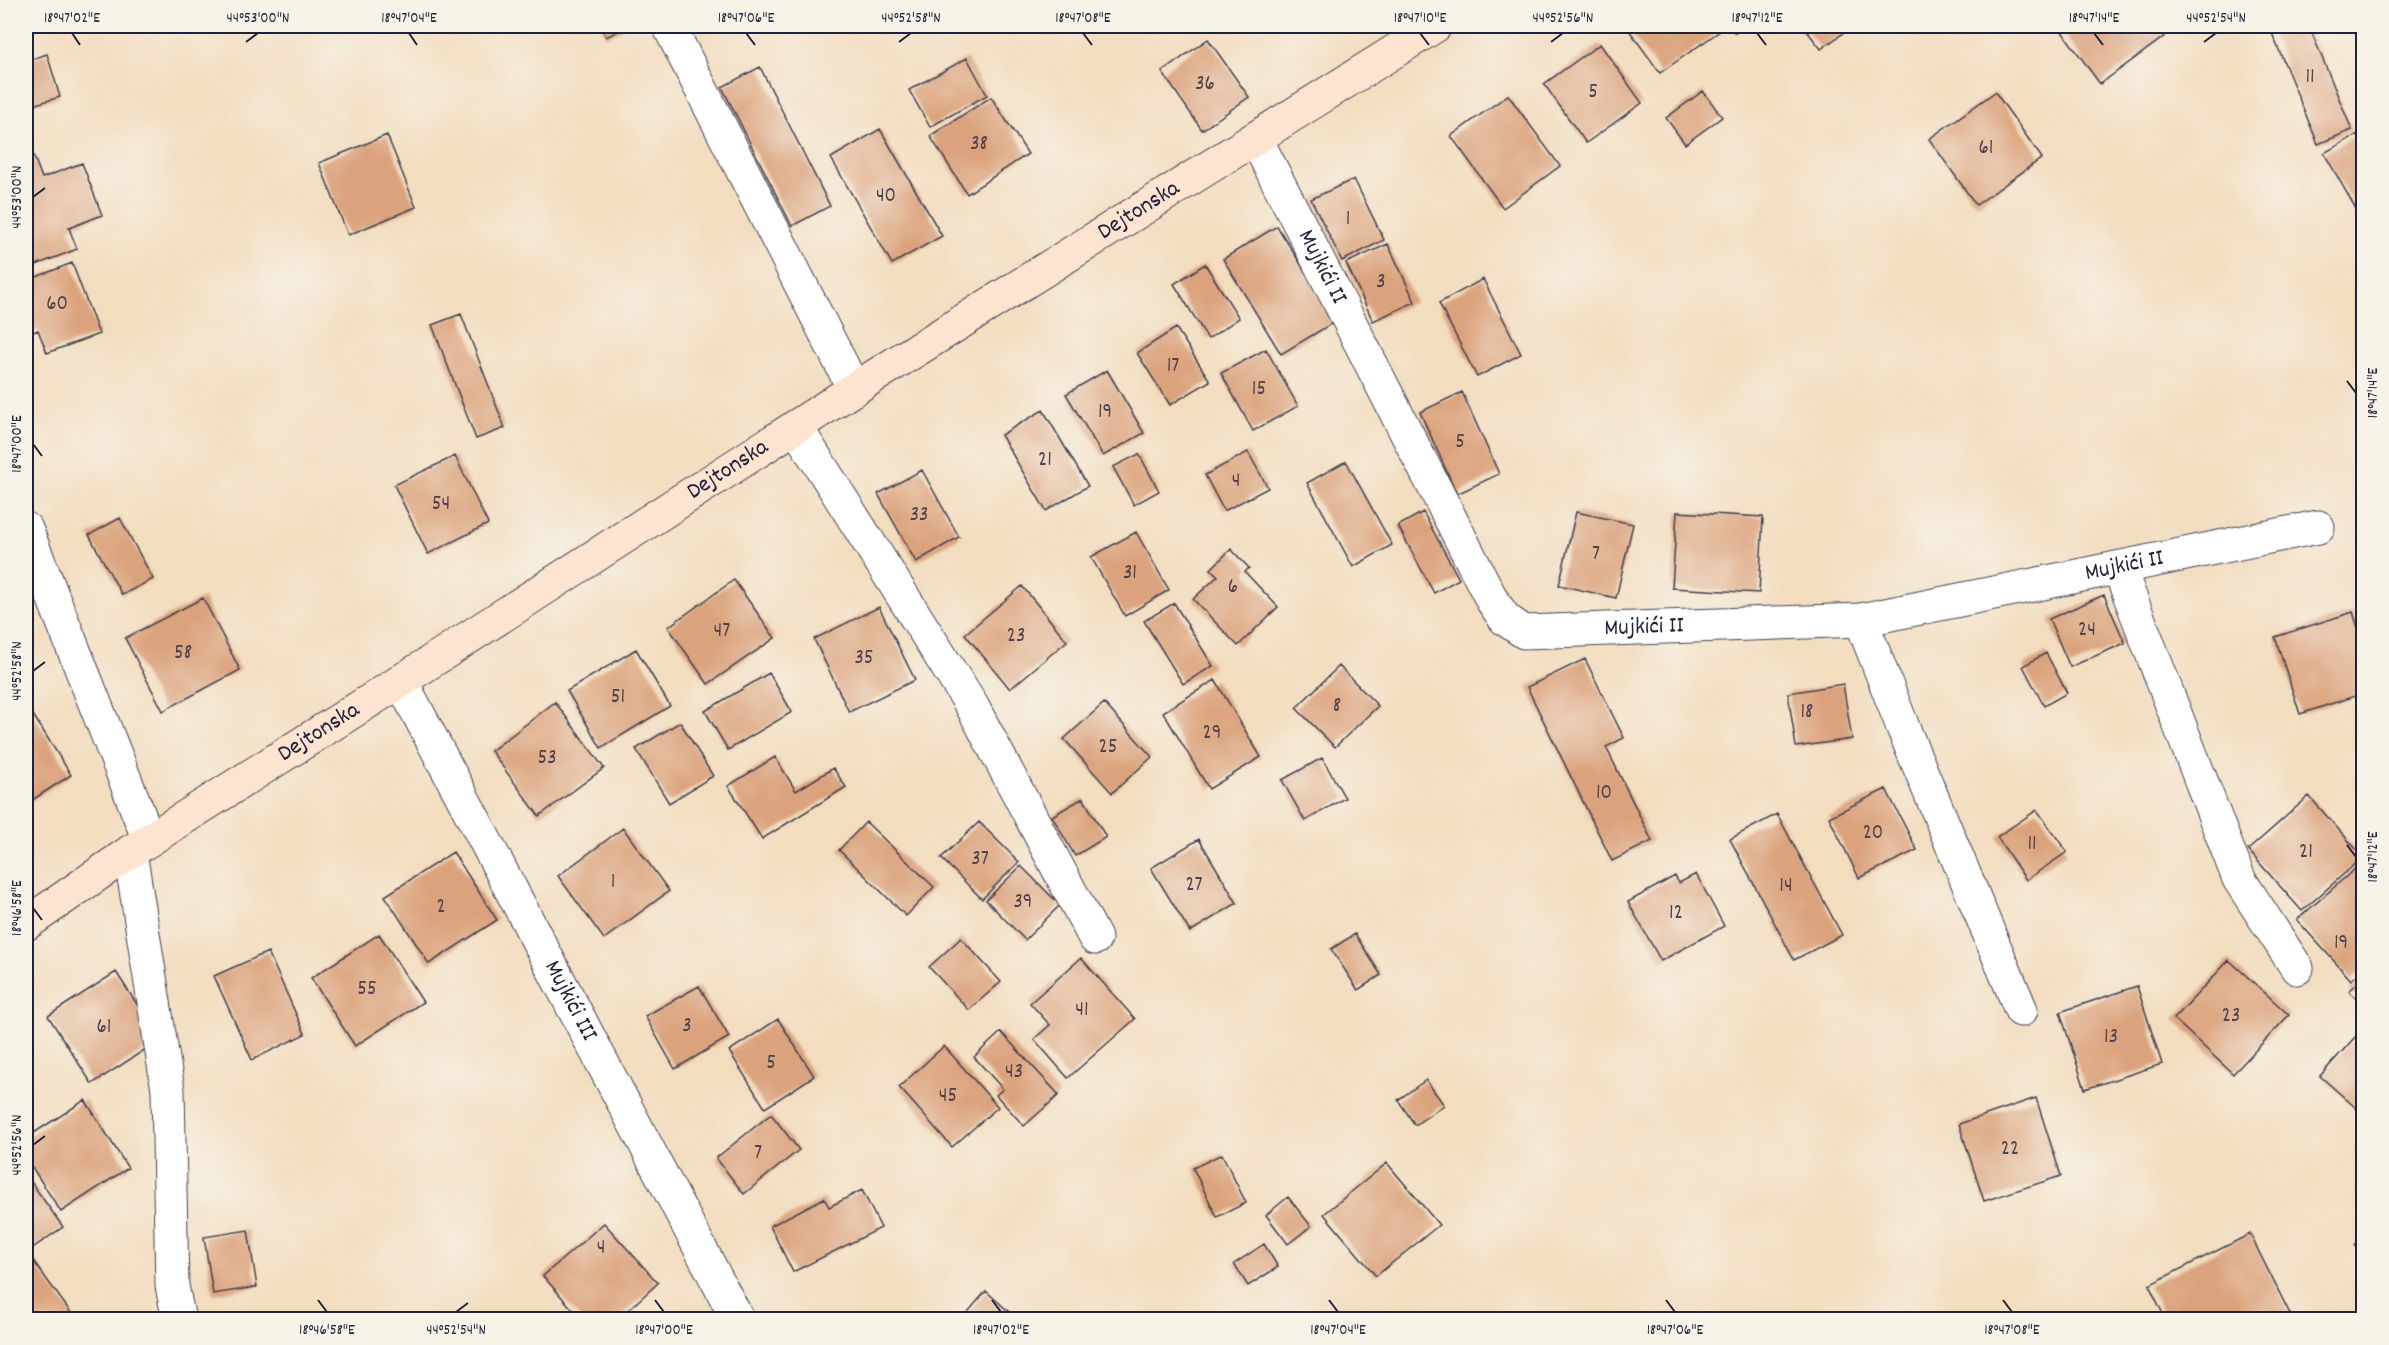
<svg xmlns="http://www.w3.org/2000/svg" width="2389" height="1345" viewBox="0 0 2389 1345" font-family="Dekko,sans-serif">
<rect width="100%" height="100%" fill="#f7f3e8"/>
<filter id="ink" filterUnits="userSpaceOnUse"><feTurbulence type="fractalNoise" baseFrequency=".0167" numOctaves="2"/><feDisplacementMap in="SourceGraphic" scale="12" xChannelSelector="R" yChannelSelector="G"/><feConvolveMatrix kernelMatrix="1 2 1 2 8 2 1 2 1" color-interpolation-filters="sRGB"/></filter>
<filter id="wash" filterUnits="userSpaceOnUse"><feTurbulence type="fractalNoise" baseFrequency=".008" numOctaves="4" result="noise"/><feDisplacementMap in="SourceGraphic" scale="24" xChannelSelector="R" yChannelSelector="G"/><feGaussianBlur stdDeviation="1.35" result="paint"/><feColorMatrix in="noise" values="0 0 0 0 0 0 0 0 0 0 0 0 0 0 0 0 0 1.4 0 .05"/><feComposite in="paint" operator="in"/></filter>
<g filter="url(#wash)">
<rect width="100%" height="100%" fill="#f2ddbf"/>
<g id="blocks">
<!-- building -->
<path fill="#dba37d" d="M601,26H629L606,37Z
M1626,26H1727L1660,73Z
M1729,26H1746L1735,33Z
M1803,26H1842L1846,31L1821,49Z
M2058,26H2157L2165,36L2100,84Z
M2269,26H2309L2352,130L2318,144Z
M1208,39L1249,97L1202,130L1162,72Z
M1600,44L1642,103L1586,143L1544,84Z
M47,54L60,97L26,107V61Z
M967,58L987,95L930,127L909,90Z
M760,67L830,206L792,226L722,87Z
M1703,91L1722,117L1685,144L1666,118Z
M1995,92L2042,158L1976,205L1929,139Z
M1508,95L1560,166L1503,208L1451,136Z
M991,97L1028,154L967,194L930,136Z
M880,129L942,236L892,264L831,158Z
M2358,134L2364,143V223L2324,153Z
M387,135L416,207L348,235L319,163Z
M30,146L42,178L82,163L102,215L69,228L77,249L26,269V148Z
M1354,179L1384,240L1342,261L1311,199Z
M1277,226L1336,321L1281,354L1223,259Z
M1388,244L1415,302L1373,321L1346,263Z
M72,263L99,334L47,353L38,330L26,335V281Z
M1205,264L1239,318L1208,339L1174,284Z
M1483,279L1521,354L1477,377L1439,303Z
M461,314L505,428L476,439L432,325Z
M1176,328L1210,381L1170,405L1137,353Z
M1266,349L1298,406L1253,431L1221,373Z
M1107,370L1144,433L1103,456L1066,394Z
M1462,392L1499,474L1457,494L1420,412Z
M1043,410L1088,486L1046,511L1001,435Z
M1248,452L1268,488L1224,511L1205,475Z
M1139,454L1159,491L1134,505L1113,467Z
M455,456L488,524L428,554L394,485Z
M1346,461L1392,545L1353,567L1307,483Z
M922,470L959,537L916,562L878,494Z
M1423,512L1459,579L1434,593L1398,526Z
M1576,512L1633,524L1616,598L1559,585Z
M1677,512L1763,517L1759,593L1672,588Z
M120,518L153,579L122,595L89,535Z
M1136,532L1169,590L1125,616L1091,557Z
M1231,549L1249,568L1245,572L1278,607L1238,646L1193,599L1218,576L1211,569Z
M734,580L775,638L708,684L668,627Z
M1022,586L1067,641L1010,689L965,634Z
M2104,595L2125,643L2070,667L2049,619Z
M203,598L240,670L163,711L125,638Z
M1174,603L1213,666L1183,684L1144,621Z
M879,607L915,680L849,712L814,639Z
M2353,612L2364,646V693L2300,714L2275,637Z
M636,649L670,706L601,748L567,691Z
M2046,653L2067,693L2044,706L2023,666Z
M1585,659L1624,738L1606,747L1652,841L1612,861L1527,687Z
M1339,666L1378,706L1335,747L1296,708Z
M769,673L792,712L728,750L705,711Z
M1215,680L1261,757L1209,789L1163,712Z
M1843,684L1852,739L1796,747L1788,693Z
M555,702L604,768L539,816L491,751Z
M1104,703L1152,757L1112,793L1064,739Z
M30,710L71,775L26,804V712Z
M680,722L713,776L669,803L636,749Z
M775,757L796,791L833,768L846,787L762,839L728,786Z
M1322,758L1345,798L1305,821L1282,780Z
M1886,789L1917,850L1859,878L1829,817Z
M2309,796L2363,857L2302,911L2248,850Z
M1083,798L1106,837L1075,856L1052,816Z
M2037,810L2067,852L2026,880L1997,837Z
M1777,814L1842,935L1794,960L1730,839Z
M866,822L934,887L906,916L839,850Z
M979,822L1019,862L982,899L941,858Z
M623,828L669,891L604,939L558,876Z
M1199,839L1237,903L1190,932L1151,868Z
M453,852L497,920L429,964L385,896Z
M1021,866L1060,905L1025,940L986,900Z
M2358,866L2364,873V969L2351,980L2297,920Z
M1696,874L1724,926L1661,961L1628,902L1675,876L1679,883Z
M379,934L423,1002L355,1046L311,978Z
M1355,934L1381,975L1358,990L1331,949Z
M961,938L1001,982L969,1010L929,967Z
M268,952L305,1034L252,1060L214,976Z
M1081,958L1135,1019L1068,1078L1034,1039L1050,1025L1030,1003Z
M2229,960L2289,1015L2233,1074L2174,1019Z
M116,972L160,1040L92,1084L48,1016Z
M2364,978V1005L2349,991Z
M699,986L729,1037L675,1069L645,1016Z
M2137,986L2162,1064L2085,1089L2060,1012Z
M778,1019L814,1076L765,1108L729,1051Z
M2364,1027V1115L2320,1076Z
M1001,1032L1059,1095L1024,1126L996,1095L1003,1089L974,1057Z
M944,1046L998,1107L952,1147L899,1087Z
M1426,1080L1444,1105L1415,1125L1398,1100Z
M2036,1098L2061,1176L1984,1201L1959,1124Z
M85,1100L128,1168L61,1212L26,1158V1138Z
M771,1114L799,1150L744,1194L716,1158Z
M1222,1154L1246,1203L1217,1217L1193,1168Z
M1387,1163L1439,1225L1376,1276L1324,1214Z
M26,1175L63,1227L27,1252L74,1317L70,1320H26Z
M862,1190L881,1228L793,1272L770,1226L824,1198L829,1207Z
M1288,1197L1311,1226L1288,1244L1266,1215Z
M604,1223L658,1283L617,1320H582L543,1276Z
M248,1230L257,1287L213,1294L204,1237Z
M2250,1234L2290,1314L2279,1320H2166L2149,1285Z
M2364,1236V1253L2355,1245Z
M1264,1244L1278,1267L1248,1286L1234,1264Z
M986,1291L1018,1320H961Z"/>
</g>
</g>
<g filter="url(#ink)">
<use href="#blocks" fill-opacity="0" stroke="#413e4f" stroke-width="1.5"/>
<g fill="none" stroke-linecap="round" stroke-linejoin="round">
<!-- minor casing -->
<g stroke="#413e4f" stroke-width="35">
<g id="minor">
<path d="M669,26L854,389"/>
<path id="s1" d="M1256,139L1492,600L1505,619L1524,632L1861,620L2318,527"/>
<path d="M796,427L972,706L1095,938"/>
<path d="M26,529L149,840"/>
<path d="M2119,568L2239,879L2297,968"/>
<path d="M1861,620L1904,730L2021,1010"/>
<path id="s2" d="M401,681L738,1320"/>
<path d="M130,852L168,1090L172,1286L179,1320"/>
</g>
</g>
<!-- secondary casing -->
<g stroke="#413e4f" stroke-width="35">
<g id="secondary">
<path id="s3" d="M26,924L130,852L401,681L854,389L1435,26"/>
</g>
</g>
<!-- minor -->
<use href="#minor" stroke="#fff" stroke-width="33"/>
<!-- secondary -->
<use href="#secondary" stroke="#fde4d1" stroke-width="33"/>
</g>
</g>
<!-- ticks -->
<path fill="none" stroke="#22223b" stroke-width="2" d="M72,33L80,45M409,33L417,45M746,33L755,45M1083,33L1092,45M1420,33L1429,45M1757,33L1766,45M2094,33L2103,45M246,42L258,33M899,42L911,33M1551,42L1563,33M2204,42L2216,33M33,197L45,188M2347,381L2356,393M33,444L42,456M33,671L45,662M2347,845L2356,857M33,908L42,920M33,1145L45,1136M318,1300L327,1312M655,1300L664,1312M992,1300L1001,1312M1329,1300L1338,1312M1666,1300L1675,1312M2003,1300L2012,1312M456,1312L468,1303"/>
<g text-anchor="middle" dominant-baseline="central" stroke-width="4.5" stroke-linejoin="round" paint-order="stroke">
<!-- number labels -->
<g font-size="21" fill="#50424c">
<text x="2310" y="78">11</text>
<text x="1205" y="85">36</text>
<text x="1593" y="93">5</text>
<text x="979" y="145">38</text>
<text x="1986" y="149">61</text>
<text x="886" y="197">40</text>
<text x="1348" y="220">1</text>
<text x="1381" y="283">3</text>
<text x="57" y="305">60</text>
<text x="1173" y="367">17</text>
<text x="1259" y="390">15</text>
<text x="1105" y="413">19</text>
<text x="1460" y="443">5</text>
<text x="1045" y="461">21</text>
<text x="1236" y="482">4</text>
<text x="441" y="505">54</text>
<text x="919" y="516">33</text>
<text x="1596" y="555">7</text>
<text x="1130" y="574">31</text>
<text x="1233" y="588">6</text>
<text x="2087" y="631">24</text>
<text x="722" y="632">47</text>
<text x="1016" y="637">23</text>
<text x="183" y="654">58</text>
<text x="864" y="659">35</text>
<text x="618" y="698">51</text>
<text x="1337" y="707">8</text>
<text x="1807" y="713">18</text>
<text x="1212" y="734">29</text>
<text x="1108" y="748">25</text>
<text x="547" y="759">53</text>
<text x="1604" y="794">10</text>
<text x="1873" y="834">20</text>
<text x="2032" y="845">11</text>
<text x="2306" y="853">21</text>
<text x="980" y="860">37</text>
<text x="613" y="883">1</text>
<text x="1194" y="886">27</text>
<text x="1786" y="887">14</text>
<text x="1023" y="903">39</text>
<text x="441" y="908">2</text>
<text x="1676" y="914">12</text>
<text x="2341" y="944">19</text>
<text x="367" y="990">55</text>
<text x="1082" y="1011">41</text>
<text x="2231" y="1017">23</text>
<text x="687" y="1027">3</text>
<text x="104" y="1028">61</text>
<text x="2111" y="1038">13</text>
<text x="771" y="1064">5</text>
<text x="1014" y="1073">43</text>
<text x="948" y="1097">45</text>
<text x="2010" y="1150">22</text>
<text x="758" y="1154">7</text>
<text x="601" y="1249">4</text>
</g>
<!-- street labels -->
<g font-size="24" fill="#22223b" stroke="#f7f3e8">
<text stroke="none"><textPath href="#s3" startOffset="1322">Dejtonska</textPath></text>
<text stroke="none"><textPath href="#s1" startOffset="144">Mujkići II</textPath></text>
<text stroke="none"><textPath href="#s3" startOffset="836">Dejtonska</textPath></text>
<text stroke="none"><textPath href="#s1" startOffset="1170">Mujkići II</textPath></text>
<text stroke="none"><textPath href="#s1" startOffset="684">Mujkići II</textPath></text>
<text stroke="none"><textPath href="#s3" startOffset="350">Dejtonska</textPath></text>
<text stroke="none"><textPath href="#s2" startOffset="362">Mujkići III</textPath></text>
</g>
</g>
<!-- margin -->
<rect width="2389" height="1345" fill="none" stroke="#f7f3e8" stroke-width="66"/>
<rect x="33" y="33" width="2323" height="1279" fill="none" stroke="#22223b" stroke-width="2"/>
<g font-size="15" text-anchor="middle" fill="#22223b">
<text x="72" y="22">18°47'02"E</text>
<text x="258" y="22">44°53'00"N</text>
<text x="409" y="22">18°47'04"E</text>
<text x="746" y="22">18°47'06"E</text>
<text x="911" y="22">44°52'58"N</text>
<text x="1083" y="22">18°47'08"E</text>
<text x="1420" y="22">18°47'10"E</text>
<text x="1563" y="22">44°52'56"N</text>
<text x="1757" y="22">18°47'12"E</text>
<text x="2094" y="22">18°47'14"E</text>
<text x="2216" y="22">44°52'54"N</text>
<text transform="translate(16 197) rotate(-90)" y="5">44°53'00"N</text>
<text transform="translate(2372 393) rotate(-90)" y="5">18°47'14"E</text>
<text transform="translate(16 444) rotate(-90)" y="5">18°47'00"E</text>
<text transform="translate(16 671) rotate(-90)" y="5">44°52'58"N</text>
<text transform="translate(2372 857) rotate(-90)" y="5">18°47'12"E</text>
<text transform="translate(16 908) rotate(-90)" y="5">18°46'58"E</text>
<text transform="translate(16 1145) rotate(-90)" y="5">44°52'56"N</text>
<text x="327" y="1334">18°46'58"E</text>
<text x="456" y="1334">44°52'54"N</text>
<text x="664" y="1334">18°47'00"E</text>
<text x="1001" y="1334">18°47'02"E</text>
<text x="1338" y="1334">18°47'04"E</text>
<text x="1675" y="1334">18°47'06"E</text>
<text x="2012" y="1334">18°47'08"E</text>
</g>
</svg>
